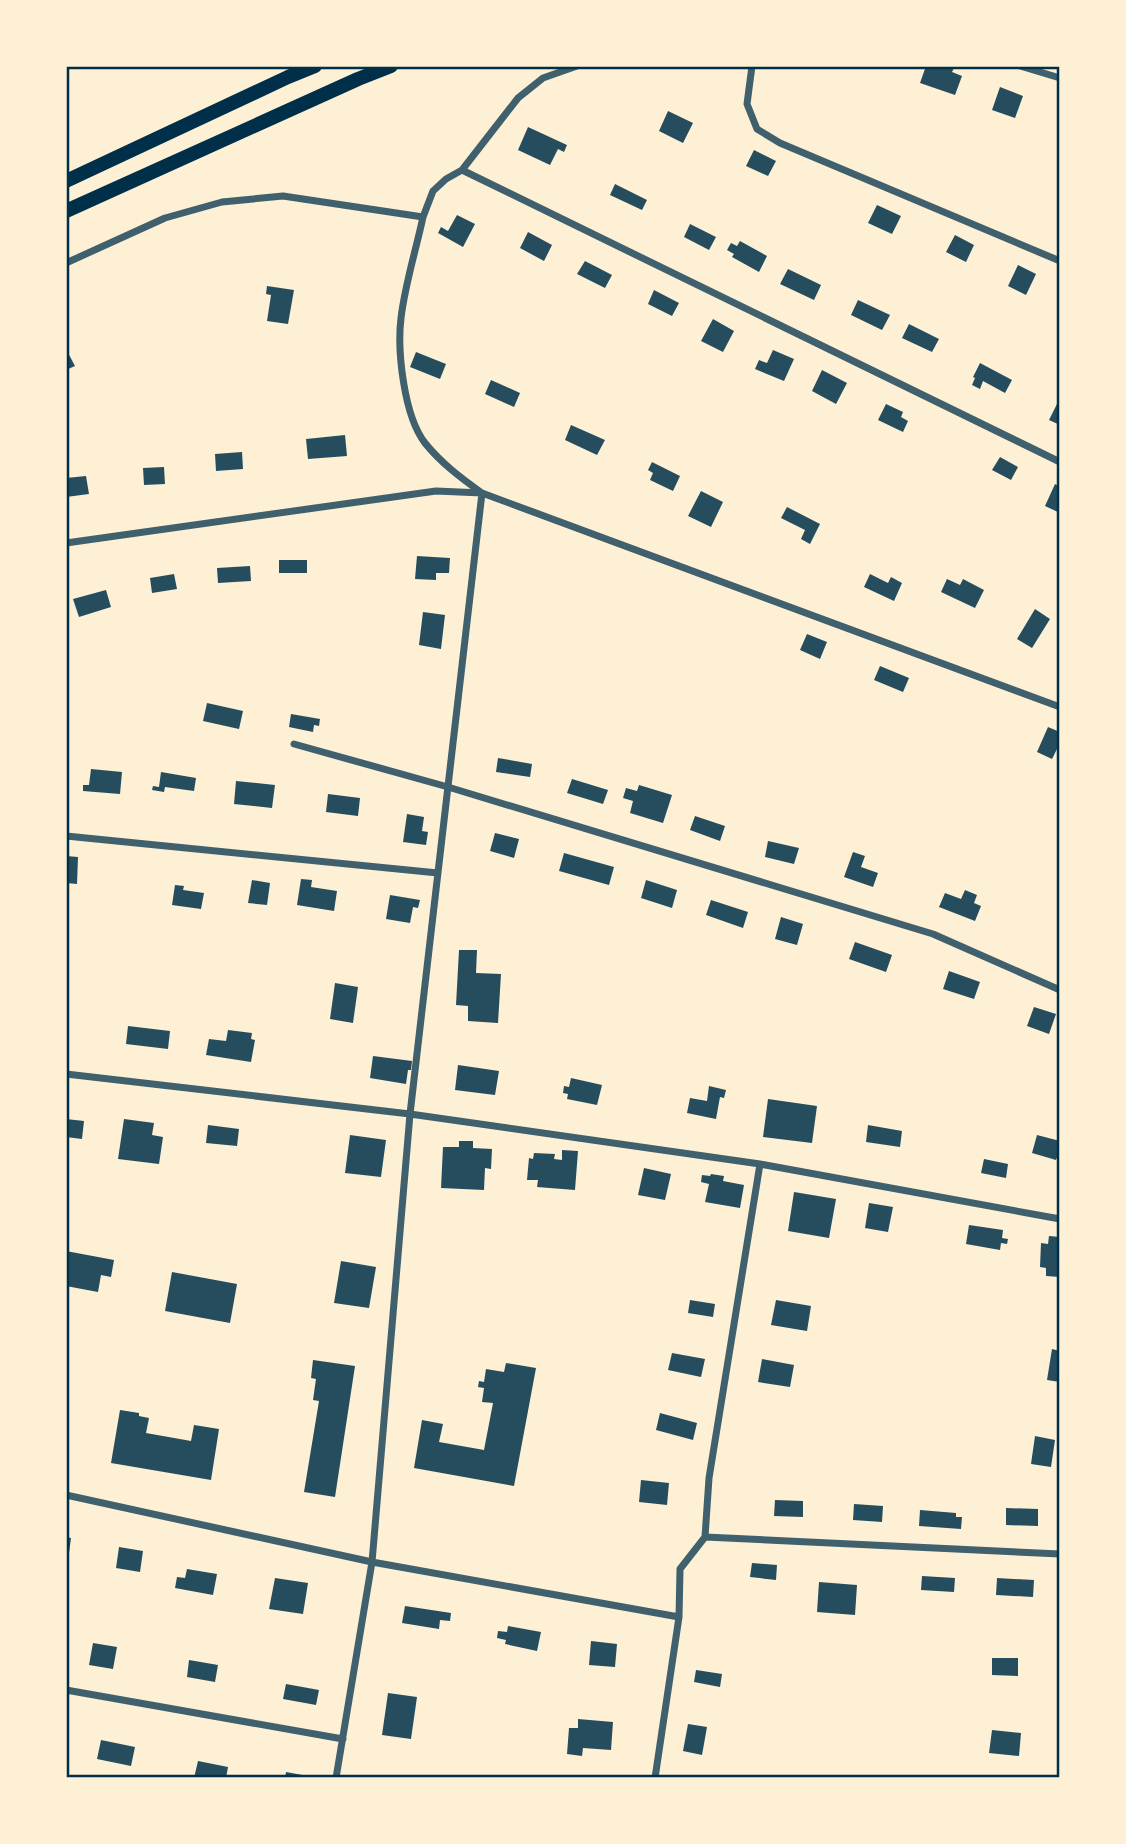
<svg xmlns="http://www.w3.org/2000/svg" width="1126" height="1844" viewBox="0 0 1126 1844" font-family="Arial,sans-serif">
<rect width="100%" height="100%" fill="#fdf0d5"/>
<!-- building -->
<path fill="#264d5e" d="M926,66H951L954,68L952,72L962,76L955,95L920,83Z
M1000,87L1023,96L1015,118L992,110Z
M668,111L693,123L683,143L659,131Z
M528,127L567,145L564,152L558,149L550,165L518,150Z
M754,150L776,161L768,176L746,166Z
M615,184L647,200L642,210L610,195Z
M877,205L901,216L892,234L868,223Z
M457,215L475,224L463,247L438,233L441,227L448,231Z
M690,224L716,237L709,250L684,237Z
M528,232L552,245L544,261L520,248Z
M955,235L974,245L966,262L946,252Z
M740,241L767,256L759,272L732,257L734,254L727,250L731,243L737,246Z
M585,261L612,275L605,288L577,274Z
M1018,265L1036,274L1026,295L1008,286Z
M788,269L821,285L814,300L780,284Z
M267,286L294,290L288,324L267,321L271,295L266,294Z
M654,290L679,303L672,316L648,304Z
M858,300L890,315L882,330L851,315Z
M713,319L734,331L723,352L701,341Z
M909,324L939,339L932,352L902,338Z
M66,349L75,366L66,370Z
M773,350L794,359L784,381L755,369L759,360L767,363Z
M416,352L446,364L440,379L410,367Z
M980,363L1012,380L1005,393L983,381L980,389L972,385L975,378L973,377Z
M822,370L847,383L836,404L812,391Z
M491,380L520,393L514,407L485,394Z
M886,404L903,412L901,417L908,421L903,432L878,420Z
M1057,404L1060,406V425L1049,420Z
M571,425L605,440L597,455L565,440Z
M345,435L347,456L308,459L306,439Z
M242,452L243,469L216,471L215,454Z
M1000,457L1018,467L1011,480L992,470Z
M652,462L680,476L673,491L650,480L653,473L648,470Z
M164,467L165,484L144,485L143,468Z
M86,476L89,494L66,497V478Z
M1055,484L1060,487V513L1045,506Z
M701,491L723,502L711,527L688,516Z
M787,507L820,524L810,544L801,539L805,530L781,518Z
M417,556L450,558L449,573H436V580L415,579Z
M279,560H307V573H279Z
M250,566L251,581L218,583L217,568Z
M174,574L177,589L152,593L150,578Z
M870,574L888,583L891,577L902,583L894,601L864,587Z
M947,579L960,585L963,579L984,590L975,608L941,592Z
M106,590L111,607L79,617L73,599Z
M1035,609L1050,619L1032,648L1017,639Z
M423,612L445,615L441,649L419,645Z
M807,634L827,642L820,659L800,650Z
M880,666L909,678L903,692L874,680Z
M207,703L243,711L239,729L203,721Z
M291,714L320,719L319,726L314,725L313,732L289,727Z
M1048,727L1060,732V743L1052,759L1037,752Z
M498,758L532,764L530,777L496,772Z
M91,769L122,772L120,794L83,791V785H89Z
M161,772L196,778L194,791L165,787L164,792L152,790L153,786L159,787Z
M572,779L608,790L603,804L567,793Z
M236,781L275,785L272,808L234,804Z
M639,785L672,795L663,823L630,813L633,801L623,798L626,788L637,791Z
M328,794L360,798L358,816L326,812Z
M407,814L424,817L422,831L428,832L426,845L403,842Z
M695,816L725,826L720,841L690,830Z
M495,833L519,839L514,858L490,851Z
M768,841L799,848L794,864L765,857Z
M853,852L865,856L861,867L878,873L873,887L844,877Z
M564,853L614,867L609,885L559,871Z
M66,856L78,857L77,884L66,883Z
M301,879L312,880L311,887L337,891L334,911L297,905Z
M252,880L270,883L267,905L248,903Z
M646,880L677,890L672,908L641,898Z
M175,885L184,886L183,890L204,893L201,909L172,905Z
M965,890L977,895L974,903L981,906L975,921L939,907L945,893L961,899Z
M390,895L420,900L418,908L413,907L410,923L386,919Z
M711,900L748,912L743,928L706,915Z
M781,917L803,924L797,945L775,939Z
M855,942L892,955L886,972L849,959Z
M459,950H477L476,973L501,974L498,1023L468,1021V1006L456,1005Z
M949,971L980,982L974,999L943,989Z
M335,983L358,987L353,1023L330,1019Z
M1034,1007L1056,1014L1049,1034L1027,1026Z
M128,1026L170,1031L168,1049L126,1044Z
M228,1030L252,1033L251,1039L255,1040L251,1062L206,1055L209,1039L226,1041Z
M373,1056L412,1061L411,1070H408L406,1084L370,1078Z
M458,1065L499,1071L495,1095L455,1090Z
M571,1078L602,1085L597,1105L567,1099L568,1094L563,1093L564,1086L569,1087Z
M709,1086L726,1090L724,1098L720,1097L716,1119L687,1113L690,1098L707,1101Z
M768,1099L817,1106L812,1143L763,1137Z
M66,1119L84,1121L82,1139L66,1137Z
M124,1119L154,1123L152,1135L163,1137L159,1164L118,1159Z
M208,1125L239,1129L237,1146L206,1143Z
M868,1125L902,1131L900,1147L866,1142Z
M350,1135L386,1140L381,1177L345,1173Z
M1037,1135L1060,1141V1150L1056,1160L1032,1153Z
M459,1141H473V1148L492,1149L491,1169L485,1168L484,1190L441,1188L443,1147H459Z
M562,1150L578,1151L575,1190L537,1187L538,1180H527L529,1158L533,1159L534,1153L555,1154L554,1159L562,1160Z
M984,1159L1008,1164L1006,1178L981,1173Z
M644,1168L671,1174L665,1200L638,1195Z
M711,1174L724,1176L723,1181L744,1185L740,1208L705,1202L709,1184L701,1182L702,1175L710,1176Z
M794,1192L836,1199L829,1238L788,1231Z
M869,1203L893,1207L888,1232L865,1228Z
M969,1225L1003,1230L1002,1238L1008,1239L1007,1244L1001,1243L1000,1250L966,1244Z
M1049,1236L1060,1237V1277L1046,1276V1268L1040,1267L1041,1243L1048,1244Z
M66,1251L114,1260L111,1277L101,1275L98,1292L66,1286Z
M341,1261L376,1267L369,1308L334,1303Z
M172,1272L237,1284L230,1323L165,1311Z
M690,1300L715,1304L713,1317L688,1313Z
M776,1300L811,1306L807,1331L771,1325Z
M1052,1349L1060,1351V1382L1047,1380Z
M672,1353L705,1359L701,1377L668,1370Z
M762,1359L794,1365L790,1387L758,1382Z
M313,1360L355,1366L335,1497L304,1492L319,1401L313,1400L316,1379L311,1378Z
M506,1363L536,1368L514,1486L414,1468L422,1420L443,1424L439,1442L484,1450L493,1403L482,1402L484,1388L478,1387L479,1381L484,1382L486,1369L504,1372Z
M120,1410L139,1413V1416L149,1418L146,1433L191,1441L194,1425L219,1429L211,1480L111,1463Z
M660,1413L697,1423L693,1440L656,1430Z
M1035,1436L1055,1440L1051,1467L1031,1464Z
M641,1480L669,1483L667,1505L639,1502Z
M775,1500L803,1501V1517L774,1516Z
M854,1504L883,1506L882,1522L853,1520Z
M1006,1508L1038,1509V1526L1006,1525Z
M920,1510L956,1513V1517H962L961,1529L919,1526Z
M66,1537L71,1538L68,1561H66Z
M119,1547L143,1551L140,1572L116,1568Z
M752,1563L777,1565L776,1580L750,1577Z
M187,1569L217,1574L213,1595L175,1588L177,1577L185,1578Z
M922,1576L955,1578L954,1592L921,1590Z
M275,1578L308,1583L303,1614L269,1609Z
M997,1578L1034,1580L1033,1597L996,1595Z
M819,1582L857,1585L855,1615L817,1612Z
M405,1606L451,1613L450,1621L440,1620L439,1629L402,1623Z
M508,1626L541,1632L537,1651L505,1644L506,1640L497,1638L498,1631L507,1632Z
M591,1641L617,1644L615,1667L589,1665Z
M93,1643L117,1647L113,1669L89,1665Z
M992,1658H1018V1676L992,1675Z
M189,1660L218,1665L215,1682L187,1677Z
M696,1670L722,1674L720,1687L694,1682Z
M286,1684L319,1690L316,1705L283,1699Z
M388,1693L417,1697L411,1739L382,1735Z
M578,1719L613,1722L611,1750L583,1748L582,1756L567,1754L569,1728H578Z
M688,1724L707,1727L702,1755L683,1751Z
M992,1730L1021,1733L1019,1756L989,1753Z
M101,1740L135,1747L131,1766L97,1759Z
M198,1761L228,1767L226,1778H194Z
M286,1772L308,1776L307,1778H285Z"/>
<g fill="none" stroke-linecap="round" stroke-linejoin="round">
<!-- minor -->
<path stroke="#3f606c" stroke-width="7" d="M752,66L747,104L757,129L780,143L1060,261
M1020,66L1060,78
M462,170L1060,462
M423,217C416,250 405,284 401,318C397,351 404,416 425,443C441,463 461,478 482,493
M66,263L165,218L222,202L283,196L423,217L433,191L446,179L462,170L518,98L543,78L577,66
M66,543L436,491L482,493L1060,707
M294,744L448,787L933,934L1060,990
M66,836L438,873
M66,1074L410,1114L760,1164L1060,1219
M66,1495L372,1562L679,1617
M705,1537L1060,1554
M66,1690L343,1739
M336,1778L372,1562L410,1114L482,493
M655,1778L679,1617L680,1569L705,1537L709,1478L760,1164"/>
<!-- trunk -->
<path stroke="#003049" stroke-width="14" d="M66,181L288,77L315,66
M66,211L358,79L391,66"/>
</g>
<!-- border -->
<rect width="1126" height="1844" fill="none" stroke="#fdf0d5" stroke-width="136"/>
<rect x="68" y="68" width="990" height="1708" fill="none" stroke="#003049" stroke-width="2.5"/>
</svg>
